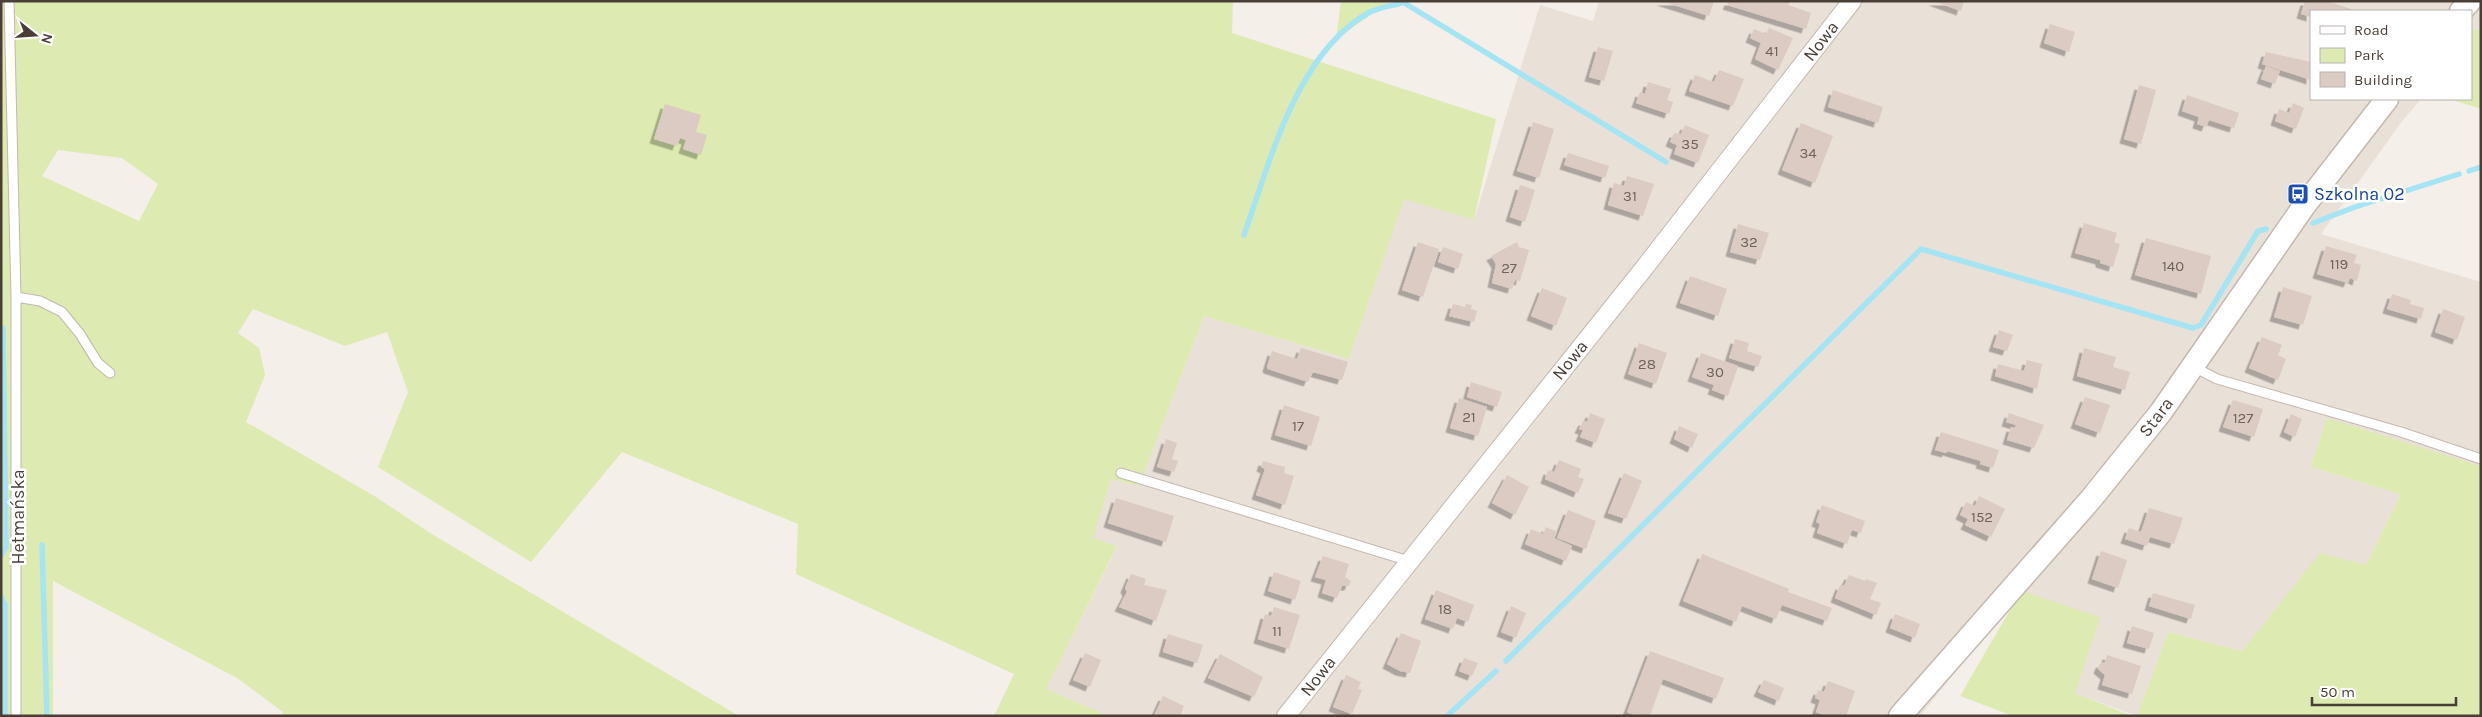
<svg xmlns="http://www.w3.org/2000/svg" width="2482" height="717" viewBox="0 0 2482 717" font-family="Karla,sans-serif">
<defs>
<filter id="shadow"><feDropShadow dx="-4.5" dy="4.5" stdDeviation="0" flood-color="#0004"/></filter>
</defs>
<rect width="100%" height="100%" fill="#f5efea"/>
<!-- residential -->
<path fill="#e9e0d8" d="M1599,1H2481V31L2473,28L2471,30V11H2311V99H2421L2403,120L2321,234L2481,282V466L2327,419L2311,467L2401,494L2366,565L2320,554L2242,651L2168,632L2137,716L2074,693L2021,591L1920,716H1109L1046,689L1117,547L1092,538L1111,479L1139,486L1204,316L1349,359L1404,198L1474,220L1540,5L1593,21Z"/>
<!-- green -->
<path fill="#ddeab2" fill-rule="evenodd" d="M1,1H1233L1232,33L1496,119L1474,220L1404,199L1349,359L1204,316L1139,486L1111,479L1093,538L1117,546L1046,689L1109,716H994L1014,674L796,574L798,524L622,452L531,562L378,467L408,392L387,332L345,346L253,309L238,333L259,348L265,375L246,422L376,497L430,533L739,716H281L283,712L237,678L53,581V716H1ZM58,150L122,158L158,184L139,221L42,176Z
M1341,1H1391L1336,39Z
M2472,28L2481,31V109L2449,99H2471Z
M2327,418L2481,466V716H2137L2168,632L2242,651L2320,553L2366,565L2401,494L2311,467Z
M2021,591L2100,617L2075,693L2132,716H2013L1960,696Z"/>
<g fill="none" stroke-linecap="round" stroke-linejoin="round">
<!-- stream -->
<path stroke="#a5e4f3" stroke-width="5.5" d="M1401,1L1666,162
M2469,171L2481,167
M2313,223L2355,207L2459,174
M1244,235C1270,162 1296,54 1368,13C1377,8 1391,6 1401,3
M42,545L47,716
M1,555L6,547L3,328
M1,597L5,605V716
M1506,661L1921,249L2193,328L2201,325L2258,231L2266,229
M1447,716L1496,671"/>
</g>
<!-- building -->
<path fill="#dbcbc2" filter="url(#shadow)" d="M1661,1H1714L1709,16Z
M1729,1H1790L1788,5L1811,13L1806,29L1727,5Z
M1933,1H1964L1961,11Z
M2305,1H2327L2357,11H2311V17L2301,14Z
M2050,24L2075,32L2069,52L2044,43Z
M1769,28L1793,38L1778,70L1755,59L1761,43L1750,38L1754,29L1766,34Z
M1598,47L1613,51L1604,81L1589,77Z
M2266,52L2311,62V80L2262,64Z
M2266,66L2280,71L2275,84L2261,79Z
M1719,70L1744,79L1733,106L1689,91L1695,75L1714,82Z
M1648,82L1671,89L1667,100L1673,102L1669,114L1636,103L1640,92L1645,94Z
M2139,85L2156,90L2141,144L2124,139Z
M1833,90L1883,107L1878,123L1828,107Z
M2187,95L2239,113L2234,128L2209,120L2206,127L2197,124L2199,117L2182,111Z
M2293,103L2304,108L2296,129L2275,121L2279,109L2289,113Z
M665,104L701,115L696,132L707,135L701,155L683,149L686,140L680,138L677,146L654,139Z
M1533,122L1554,129L1539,178L1517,171Z
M1801,123L1833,136L1815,183L1782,170Z
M1685,125L1709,135L1698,163L1674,154L1677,145L1670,142L1674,133L1681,134Z
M1568,153L1609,166L1605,178L1564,165Z
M1627,176L1654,184L1643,216L1608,205L1614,183L1624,186Z
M1520,185L1535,190L1525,222L1510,217Z
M2084,223L2117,233L2114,242L2120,244L2113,267L2100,263V260L2075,253Z
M1738,224L1769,233L1760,260L1730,252Z
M2146,238L2211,256L2201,294L2135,275Z
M1418,242L1439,249L1423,297L1402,290Z
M1517,242L1519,247L1529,250L1520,281L1515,280L1512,289L1492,283L1496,264L1491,256Z
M2326,246L2357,255L2354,263L2361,265L2357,281L2350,278L2348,283L2317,274Z
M1443,247L1463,254L1458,269L1438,262Z
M1690,276L1727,289L1718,316L1680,303Z
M2283,287L2312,296L2303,325L2274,317Z
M1542,288L1567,298L1556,326L1531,316Z
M2392,294L2411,300L2410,304L2424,308L2421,319L2387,309Z
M1453,304L1465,307L1466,304L1472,305L1471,309L1477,311L1474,322L1449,316Z
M2443,309L2465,317L2457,340L2435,332Z
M1999,330L2013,335L2007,351L1993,347Z
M2262,337L2282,345L2278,355L2286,359L2278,380L2249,368Z
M1735,339L1749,343L1747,351L1762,356L1758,367L1729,358Z
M1639,343L1667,353L1656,384L1628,374Z
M1301,348L1348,362L1342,380L1313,372L1308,382L1268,369L1267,367L1272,351L1297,359Z
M2084,348L2116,357L2113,367L2130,372L2125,390L2077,376Z
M1701,353L1738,366L1728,396L1712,390L1714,385L1692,377Z
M2027,360L2042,364L2037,389L1995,376L1998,364L2024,371Z
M1471,382L1502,392L1497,407L1467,397Z
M2085,397L2110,405L2100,433L2075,424Z
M1459,398L1487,407L1478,436L1450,428Z
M2233,400L2263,409L2254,437L2223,427Z
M1284,405L1320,417L1311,446L1275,435Z
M1590,413L1605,419L1596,443L1580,437L1583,430L1579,429L1583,421L1587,422Z
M2009,413L2044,425L2034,448L2007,440L2011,427L2015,428L2016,425L2006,422Z
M2291,414L2302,419L2295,437L2284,432Z
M1679,426L1698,434L1692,448L1674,439Z
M1941,432L1999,450L1993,468L1980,464L1981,461L1947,451L1946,453L1935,450Z
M1166,439L1177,443L1172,459L1178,461L1174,472L1157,467Z
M1559,460L1581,469L1578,477L1584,479L1578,493L1545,479L1548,470L1554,472Z
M1263,461L1285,467L1284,473L1294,476L1285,505L1256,495L1265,469L1261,467Z
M1624,473L1642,481L1626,519L1608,513Z
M1507,475L1529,487L1515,515L1492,503Z
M1979,496L2005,509L1991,537L1965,525L1968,519L1960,515L1966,502L1975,506Z
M1116,498L1174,516L1166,542L1108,523Z
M1822,505L1865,521L1861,533L1852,530L1847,544L1817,533L1820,524L1816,522Z
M2149,508L2183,518L2174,544L2150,537L2147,546L2125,539L2129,528L2141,532Z
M1568,510L1596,521L1586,549L1557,538Z
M1546,527L1557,532L1554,538L1572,546L1566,561L1525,544L1531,529L1543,534Z
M2101,551L2127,560L2118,588L2092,579Z
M1702,554L1789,589L1788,592L1832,608L1827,621L1782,605L1776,619L1742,606L1736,622L1683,601Z
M1323,556L1349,564L1345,577L1351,581L1349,586H1342L1337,598L1322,593L1326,580L1315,577Z
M1274,572L1301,581L1295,600L1268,591Z
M1131,574L1146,579L1144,585L1167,590L1156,621L1119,607L1127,592L1125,588Z
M1849,575L1865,581L1866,579L1877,583L1870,599L1881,603L1876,615L1835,598L1840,585L1844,586Z
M1436,590L1474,605L1468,622L1457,618L1453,629L1425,619Z
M2153,593L2195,605L2191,619L2149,606Z
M1511,606L1526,613L1516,638L1501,632Z
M1274,607L1300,615L1289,649L1258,639L1265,614L1271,616Z
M1895,614L1920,624L1915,638L1890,628Z
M2132,626L2154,633L2149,649L2127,643Z
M1401,633L1421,641L1410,673L1400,671L1387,664Z
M1168,634L1203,645L1197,663L1163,652Z
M1650,651L1724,678L1716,699L1663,679L1650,716H1637L1627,712Z
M1085,653L1101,660L1090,687L1073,680Z
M1220,654L1263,677L1254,697L1208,678Z
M2107,655L2141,666L2132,694L2102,685L2105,675L2098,669L2100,664L2105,662Z
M1464,658L1478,663L1472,676L1459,671Z
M1346,675L1361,682L1358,689L1362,690L1352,714L1333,707Z
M1764,680L1784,688L1779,701L1758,692Z
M1828,681L1855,691L1846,716H1826L1816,712L1820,700L1815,698L1818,690L1824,692Z
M1163,696L1184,706L1180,716H1154Z"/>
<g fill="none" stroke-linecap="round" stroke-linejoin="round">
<!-- service casing -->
<g stroke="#c4b8af" stroke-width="11">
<path id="service" d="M9,1L16,297V716
M16,297L40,301L62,312L80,334L98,363L110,373
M2192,366L2217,379L2401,432L2481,459
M1121,473L1409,561"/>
</g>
<!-- minor casing -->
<g stroke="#c4b8af" stroke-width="20">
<path id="minor" d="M1286,716L1645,267L1852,1"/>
</g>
<!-- tertiary casing -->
<g stroke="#c4b8af" stroke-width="25">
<path id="tertiary" d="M2461,11L2470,1
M1900,716L2091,499L2161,412L2304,206L2387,99"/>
</g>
<!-- service -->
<use href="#service" stroke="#fff" stroke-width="9"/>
<!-- minor -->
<use href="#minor" stroke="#fff" stroke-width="18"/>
<!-- tertiary -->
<use href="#tertiary" stroke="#fff" stroke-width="22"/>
</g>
<!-- icons -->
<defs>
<g id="bus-square" transform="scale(1.125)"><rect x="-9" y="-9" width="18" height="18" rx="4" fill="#1a4fb4" stroke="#fff"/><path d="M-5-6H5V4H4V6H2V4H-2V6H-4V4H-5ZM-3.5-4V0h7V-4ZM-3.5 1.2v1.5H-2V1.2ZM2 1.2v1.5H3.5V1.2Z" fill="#fff"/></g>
</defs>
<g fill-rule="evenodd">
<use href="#bus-square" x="2298" y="194"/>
</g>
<g text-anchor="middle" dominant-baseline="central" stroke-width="5" stroke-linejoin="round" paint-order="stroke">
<!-- number labels -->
<g font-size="15" fill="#6e625a">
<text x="1772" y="51">41</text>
<text x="1690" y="144">35</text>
<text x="1808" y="153">34</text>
<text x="1630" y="196">31</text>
<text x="1749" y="242">32</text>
<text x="2339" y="264">119</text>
<text x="2173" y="266">140</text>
<text x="1509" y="268">27</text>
<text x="1647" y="364">28</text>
<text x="1715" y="372">30</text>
<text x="1469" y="417">21</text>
<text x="2243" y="418">127</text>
<text x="1298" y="426">17</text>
<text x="1982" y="517">152</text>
<text x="1445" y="609">18</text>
<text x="1277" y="631">11</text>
</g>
<!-- street labels -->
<g font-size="18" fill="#4a3f37" stroke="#fff">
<text transform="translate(1821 41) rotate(-52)">Nowa</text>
<text transform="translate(1570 360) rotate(-51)">Nowa</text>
<text transform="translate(2156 417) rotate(-53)">Stara</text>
<text transform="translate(18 517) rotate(-90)">Hetmańska</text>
<text transform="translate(1318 676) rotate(-52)">Nowa</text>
</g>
<!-- transit labels -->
<g font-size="18" fill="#164399" stroke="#fff" text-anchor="start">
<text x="2314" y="194">Szkolna 02</text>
</g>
</g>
<!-- border -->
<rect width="2482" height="717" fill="none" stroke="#4a3f37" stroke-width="5"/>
<!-- legend -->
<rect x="2310" y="10" width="162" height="90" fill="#ffffff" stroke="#b7b2af"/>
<rect x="2320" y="26" width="25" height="8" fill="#ffffff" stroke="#b7b2af"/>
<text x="2354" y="35" font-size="15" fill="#4a3f37">Road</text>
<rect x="2320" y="48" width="25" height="15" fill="#ddeab2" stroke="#b7b2af"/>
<text x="2354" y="60" font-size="15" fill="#4a3f37">Park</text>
<rect x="2320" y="72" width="25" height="15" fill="#dbcbc2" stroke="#b7b2af"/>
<text x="2354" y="85" font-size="15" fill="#4a3f37">Building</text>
<!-- north arrow -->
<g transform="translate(35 35) rotate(107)" stroke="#ffffff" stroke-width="4" paint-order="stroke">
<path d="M0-4L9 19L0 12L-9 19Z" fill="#4a3f37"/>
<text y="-8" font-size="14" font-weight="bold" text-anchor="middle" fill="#4a3f37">N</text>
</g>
<!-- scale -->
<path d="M2312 697v8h144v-8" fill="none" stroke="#4a3f37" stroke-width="2.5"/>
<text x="2320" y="697" font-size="15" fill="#4a3f37" stroke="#ffffff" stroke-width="4" paint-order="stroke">50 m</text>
</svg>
